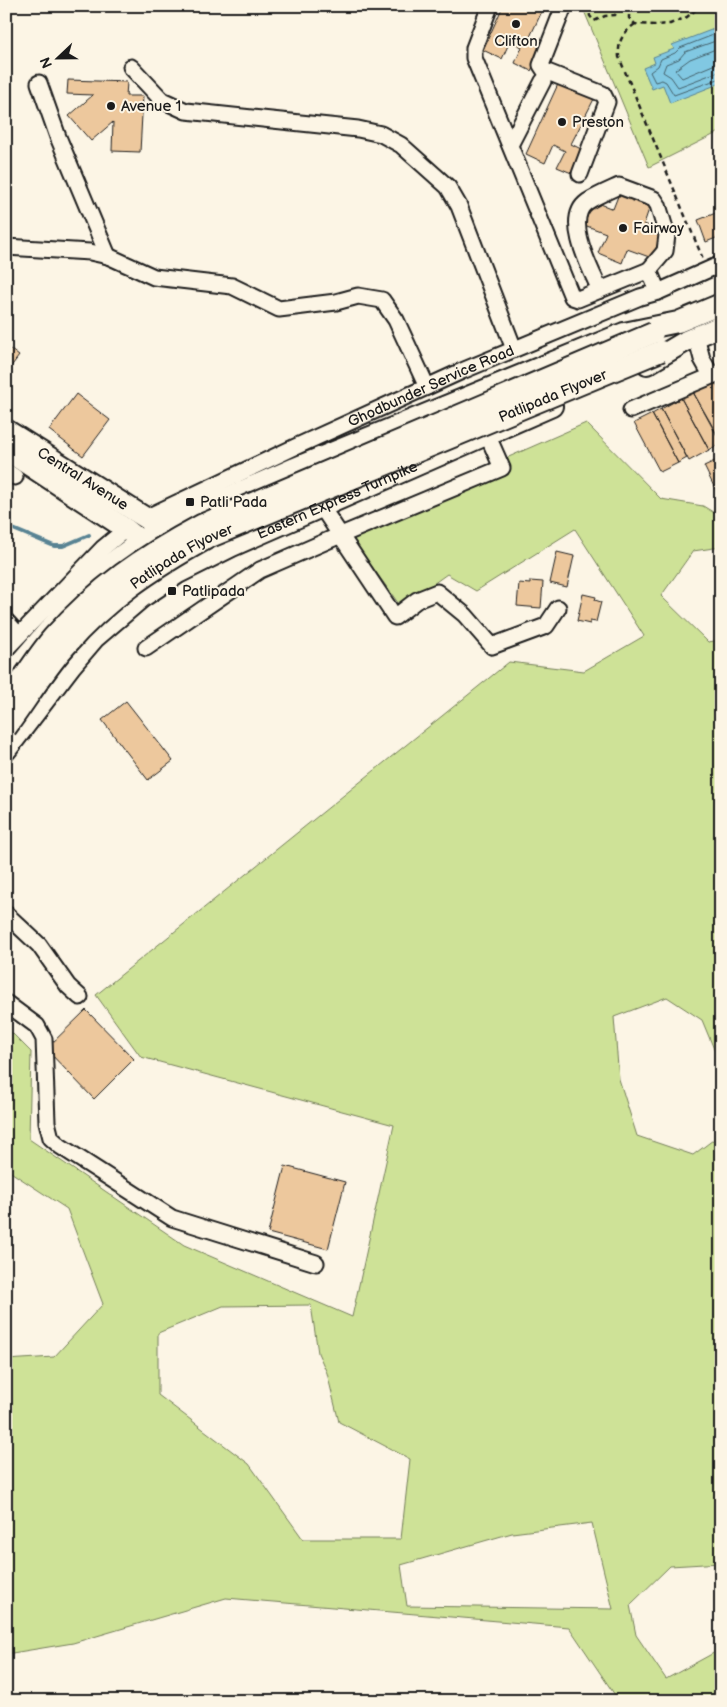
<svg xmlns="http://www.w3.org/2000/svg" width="727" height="1707" viewBox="0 0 727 1707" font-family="'Balsamiq Sans',sans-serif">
<rect width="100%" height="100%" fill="#fcf5e5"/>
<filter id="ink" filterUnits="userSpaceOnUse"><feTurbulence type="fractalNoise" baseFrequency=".02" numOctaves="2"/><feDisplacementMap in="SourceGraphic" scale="10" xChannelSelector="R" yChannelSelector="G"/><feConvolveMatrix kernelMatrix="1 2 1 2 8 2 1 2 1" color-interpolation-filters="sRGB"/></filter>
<g filter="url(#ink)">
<!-- green -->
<path fill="#cee297" stroke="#757f5a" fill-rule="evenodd" d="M582,6H721V131L649,167Z
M586,423L661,499L703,506L721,517V547L693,551L661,596L708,642L721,640V1066L702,1020L667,997L614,1017L619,1079L637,1136L693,1155L721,1134V1563L670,1566L630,1605L636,1635L666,1679L721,1649V1701H619L569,1627L226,1598L73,1643L6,1654V1360L54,1357L103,1304L67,1209L6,1169V1027L31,1052L29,1139L184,1245L352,1317L394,1125L141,1057L96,995L509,662L584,671L644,636L575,529L476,591L447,574L401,607L345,529ZM311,1305L318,1353L327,1373L339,1422L410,1459L401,1539H303L249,1464L158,1395V1333L223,1306ZM592,1523L613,1609L407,1606L401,1565L512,1533Z"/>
<!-- water -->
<path fill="#81c8e2" stroke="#598393" d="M719,27L721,33V83L670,103L663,85L652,89L643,68L655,63L653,57L674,49L672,45Z"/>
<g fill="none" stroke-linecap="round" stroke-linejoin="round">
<!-- shore -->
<path stroke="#44616b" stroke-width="1" d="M721,32L680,48L675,53L661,59L658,66L650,72L655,82L662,80L666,82L674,95L721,78
M721,39L685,52L679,59L666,64L663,72L671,77L678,87L715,73L721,72
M721,47L690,59L675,70L682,78L713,65L721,64"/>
<!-- stream -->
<path stroke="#598393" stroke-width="4" d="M6,526L54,546H63L89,535"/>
</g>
<!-- building -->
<path fill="#edc89d" stroke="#1c1c1c" d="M503,6H555L544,7L528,41L542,47L531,71L515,63L522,47L510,41L502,59L483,50Z
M68,80L127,82L126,96H143L140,152L112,151L113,122L91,141L69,116L93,95L67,94Z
M559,82L594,99L571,144L585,151L574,174L557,167L565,151L553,145L545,163L526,154Z
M620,191L651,203L644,224L663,231L652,258L627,249L622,263L598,253L606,233L584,225L593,201L613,209Z
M721,211V236L706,242L698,220Z
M6,346L19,356L6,373Z
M714,380L721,392V441L693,392Z
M693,392L721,443L709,450L681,398Z
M76,394L110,420L83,456L49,430Z
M681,398L709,450L689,461L661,409Z
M661,409L687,458L678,463L652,414Z
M652,414L678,463L660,472L634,423Z
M717,460L721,468V501L704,466Z
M557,552L574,556L567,587L550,583Z
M530,581L543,582L541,608L517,606L519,583L530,584Z
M583,594L596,597L595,600L601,602L596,622L590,621V624L577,621Z
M126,701L173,761L148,780L102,720Z
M86,1010L134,1059L94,1099L46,1049Z
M285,1166L345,1182L328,1249L268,1233Z"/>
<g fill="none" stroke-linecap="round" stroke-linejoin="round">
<!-- minor casing -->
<g stroke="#1c1c1c" stroke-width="19">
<g id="minor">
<path d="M490,6L474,48V58L572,297L578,299L649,270L658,292"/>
<path d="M564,6L541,65L545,71L603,94L607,102L580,174"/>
<path d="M131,67L162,100L186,111L358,129L381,134L401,145L448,187L459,206L514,349"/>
<path d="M39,83L58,137L108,256"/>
<path d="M510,145L543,81"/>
<path d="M6,247L90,252L108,256L154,277L232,286L279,309L336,302L358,296L382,300L396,320L427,387"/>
<path d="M600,290C591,270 563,219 587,202C596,196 608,191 619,186L654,199L658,205L667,235L665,251L649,270"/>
<path d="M696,336L702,359L711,375"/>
<path d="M631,410L721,372"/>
<path d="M6,471L15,477"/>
<path d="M321,506L395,617L417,600L437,592L465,615L492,646L546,626L558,608"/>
<path id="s1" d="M145,518L295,447L462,371L640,297L658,292L721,264"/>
<path d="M6,621L19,635"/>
<path d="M146,648L260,570L329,540L502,468L487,434"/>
<path d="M6,649L103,548L126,529"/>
<path d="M6,914L39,945L68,986L80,997"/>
<path d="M6,1003L37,1026L44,1039L47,1122L51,1138L60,1146L172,1218L316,1263"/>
</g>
</g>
<!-- major casing -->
<g stroke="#1c1c1c" stroke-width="24">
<g id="major">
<path d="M647,364L686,341L721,326"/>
<path id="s2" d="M6,430L160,527L168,535"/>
<path d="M6,450L126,529L151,549"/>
<path d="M6,679L78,596L110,564L160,527L295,468L624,333L678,322L721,304"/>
<path id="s3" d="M6,750L71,665L94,638L142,597L178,573L232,546L552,406"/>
</g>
</g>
<!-- path -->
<path stroke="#1c1c1c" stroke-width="2.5" stroke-dasharray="5 4" stroke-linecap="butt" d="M592,6L589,10L590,16L594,21L605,16L615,15L617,12V6
M629,6V18L635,24L654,25L670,24L687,17L700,6
M635,24C622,34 618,41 619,57L703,259"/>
<!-- minor -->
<use href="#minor" stroke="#fcf5e5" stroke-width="15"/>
<!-- major -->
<use href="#major" stroke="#fcf5e5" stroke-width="20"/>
<!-- major-bridge casing -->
<g stroke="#1c1c1c" stroke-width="24" stroke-linecap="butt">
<g id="major-bridge">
<path d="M6,702C22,681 36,657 53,637C98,587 143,556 201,525L653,333"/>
<path id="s4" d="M6,728C26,701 43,672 65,647C105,600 154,568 208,538L661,351"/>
</g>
</g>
<!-- major-bridge -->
<use href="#major-bridge" stroke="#fcf5e5" stroke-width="20"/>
</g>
</g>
<!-- markers -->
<g fill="#1c1c1c" stroke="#fcf5e5" stroke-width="2">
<circle cx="516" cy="24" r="5"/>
<circle cx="111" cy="106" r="5"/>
<circle cx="562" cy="122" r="5"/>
<circle cx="623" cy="228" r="5"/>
<rect x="185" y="497" width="10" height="10" rx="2.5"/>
<rect x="167" y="586" width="10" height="10" rx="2.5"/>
</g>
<g text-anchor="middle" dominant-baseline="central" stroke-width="4" stroke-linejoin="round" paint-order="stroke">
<!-- poi labels -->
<g font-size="15" fill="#1c1c1c" stroke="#fcf5e5" text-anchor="start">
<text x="516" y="41" text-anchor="middle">Clifton</text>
<text x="121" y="106">Avenue 1</text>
<text x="572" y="122">Preston</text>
<text x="633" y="228">Fairway</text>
<text x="200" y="502">Patli Pada</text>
<text x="182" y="591">Patlipada</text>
</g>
<!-- street labels -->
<g font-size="15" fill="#1c1c1c" stroke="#fcf5e5">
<text stroke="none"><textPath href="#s1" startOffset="315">Ghodbunder Service Road</textPath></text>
<text stroke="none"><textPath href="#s4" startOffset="654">Patlipada Flyover</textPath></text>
<text stroke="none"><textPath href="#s2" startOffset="91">Central Avenue</textPath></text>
<text stroke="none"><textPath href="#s3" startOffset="424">Eastern Express Turnpike</textPath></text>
<text stroke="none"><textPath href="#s4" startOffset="249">Patlipada Flyover</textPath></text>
</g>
</g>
<!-- margin -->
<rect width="727" height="1707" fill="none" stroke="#fcf5e5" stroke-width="25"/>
<rect x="12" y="12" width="702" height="1682" fill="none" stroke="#1c1c1c" stroke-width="2" filter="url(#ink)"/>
<!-- north arrow -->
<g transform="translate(58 58) rotate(248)" stroke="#fcf5e5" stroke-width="4" paint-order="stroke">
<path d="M0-4L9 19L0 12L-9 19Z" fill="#1c1c1c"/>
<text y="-8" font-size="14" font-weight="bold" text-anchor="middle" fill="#1c1c1c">N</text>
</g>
</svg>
